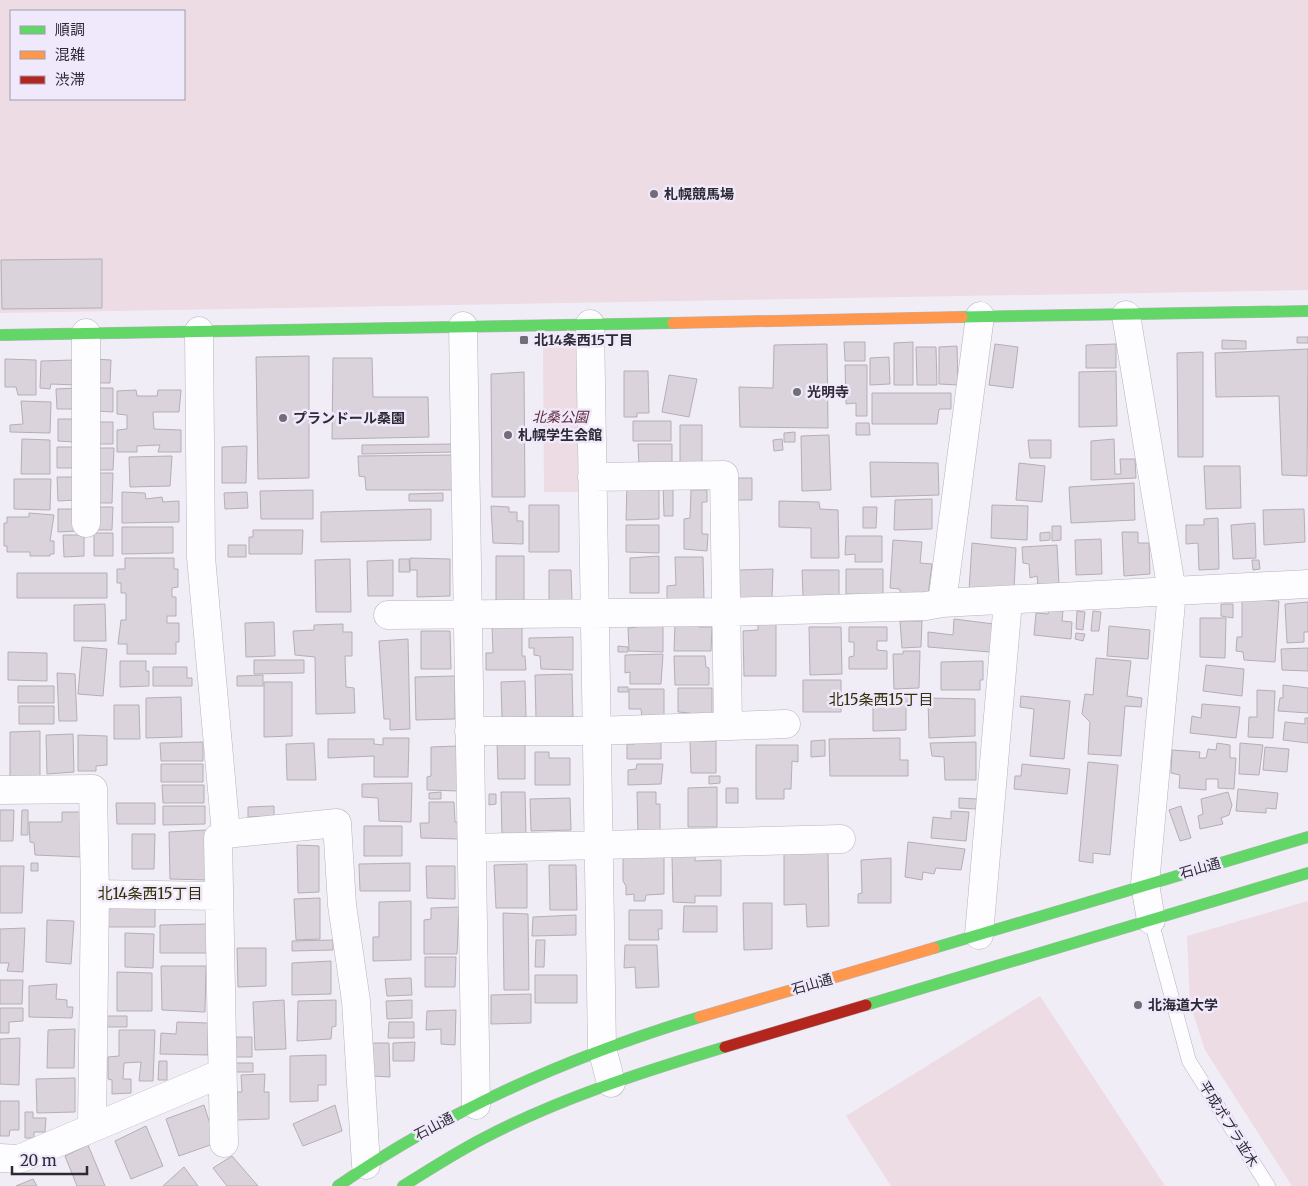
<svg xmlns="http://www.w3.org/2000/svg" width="1308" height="1186" viewBox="0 0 1308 1186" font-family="Merriweather,'Noto Sans JP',serif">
<rect width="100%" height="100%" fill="#f0edf7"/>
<!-- green -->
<path fill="#eddce3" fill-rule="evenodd" d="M0,0H1308V290L0,313ZM11,11H184V99H11Z
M577,341L578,492H544L543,342Z
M1308,901V1186H1292L1205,1050L1190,1004L1187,936Z
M1040,996L1165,1186H891L846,1116Z"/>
<!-- building -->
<path fill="#dad3dc" stroke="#b5aeb6" d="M102,259V308L2,309L1,260Z
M1297,337H1308V343H1297Z
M1222,340L1246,341V349H1222Z
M844,342H865V361H845Z
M913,342V385H894V343Z
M827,344L828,428L740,427L739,387L773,388L774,345Z
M995,344L1018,347L1013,388L989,385Z
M1116,344V368H1086V345Z
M957,346L958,385L939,384V347Z
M916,347H936L937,385H917Z
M1308,349L1307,476L1282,475L1279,396L1216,397L1215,353Z
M1203,352V457H1178L1177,353Z
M309,356V478L258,479L256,357Z
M889,357L890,384L870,385V358Z
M333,358H372L373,397H428L429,437L332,439Z
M5,359L36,360V395H18L16,387H5Z
M94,359L111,360L110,383H95Z
M73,360L76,385L51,384L50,389L40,388L41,361Z
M845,365H867V416H856V403L846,404Z
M624,371H648L649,413H637V417H624Z
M1116,371L1117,426L1079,427V372Z
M524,372L525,497H492L491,374Z
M669,375L697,379L689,417L662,412Z
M76,388V409H57L56,389Z
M96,388H113V412L96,411Z
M136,390L137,396H157L158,390H181L179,412H153L154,429L181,430V452H158L160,445L137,446V452H117V430L127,429V415L117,414V391Z
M872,393H951V409H939L937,424H872Z
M21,401L51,402L50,433L10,432V425L23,424Z
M58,419H76L74,442L58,441Z
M633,421H671V441H633Z
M95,422H113V444H95Z
M856,423H869L870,435H856Z
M680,425H702V462H680Z
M795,432V442H784V433Z
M829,435L831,490L802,491L801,436Z
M22,439L50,440V474H21Z
M782,439L783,450L774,451L773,440Z
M1114,439L1115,474H1121L1120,459H1135L1136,478L1091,480V441Z
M1028,440H1051V458H1030Z
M456,444V452L362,454V445Z
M638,444H672V466H639Z
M247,446L246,483H222V447Z
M57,447H75L74,468H57Z
M95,448H114L113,470H95Z
M452,455L453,490H366L365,477L359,476L358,456Z
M172,456L170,486L130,487L129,457Z
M870,462L938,463L939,495L871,497Z
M1019,463L1045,466L1042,502L1016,500Z
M1204,466H1240L1241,508L1206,509Z
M96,473H113L112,503H96Z
M57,477H76V500L58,501Z
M731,478H752V500H731Z
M14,479H51L50,510L14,509Z
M673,483V516H664L663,484Z
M1134,483L1135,520L1071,523L1069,487Z
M627,485H659V519L626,520Z
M313,490V519H261L260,491Z
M691,490H707V502H702V534H708L707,551L684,549V519L690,518Z
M122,492L145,493L146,499L162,497L163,502L179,501V522L122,523Z
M247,492L248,508L225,509L224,493Z
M443,493V501H409V494Z
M932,499V529L894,530L895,500Z
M779,501L819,502L820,509L838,510L839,558H811V528L779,527Z
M529,505H559V552H529Z
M992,505L1028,506L1027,540L991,538Z
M491,506L509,507V512H517V521H523V544L493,543Z
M95,507H113L112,530H94Z
M863,507H877L876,528H863Z
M58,509H78V531L58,532Z
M431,509V540L321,542V512Z
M1304,509L1305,542L1264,545L1263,510Z
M29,513L54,515L50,541H54V554H50V556H30V552H7V546H4V523H7V517H29Z
M1218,518L1219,569L1199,570L1198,543L1186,544V525H1204V519Z
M1255,523L1256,558L1233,559L1231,525Z
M626,525H659V553L626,552Z
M1052,526H1061V540L1052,541Z
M122,527H173V553L122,554Z
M253,530H303L302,554H249V537H253Z
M1050,532V540L1040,541V533Z
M1122,532H1138V543H1149L1150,574L1124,576Z
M94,533H113V556H94Z
M63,535H84V556L64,557Z
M846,536H882V562H855V554L845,555Z
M1101,539L1102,574L1076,575L1075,540Z
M893,540L922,542L920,563L932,564L928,595L902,594L899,589L890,588Z
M972,543L1016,548L1014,590L969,591Z
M228,545H246V557H228Z
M1057,545L1059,585L1038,587L1037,576L1030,578L1029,564L1023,563L1022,547Z
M496,556H524V601H496Z
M659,556V593H630V558Z
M675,557H703L704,600H667V586L676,585Z
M125,558H174V569H178V587L172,588V597H176V616H167V623H179V642H176V654H127V644H118L121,620H126V593H121V583H117V569H125Z
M410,558L450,559V596L417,597V570H410Z
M350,559L351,612H316L315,560Z
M399,559H409L410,572H399Z
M393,560V596H368L367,561Z
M1252,560H1259L1260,569L1253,570Z
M773,569L772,597L739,598V570Z
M846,569H883V595L846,594Z
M549,570H571L572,600H549Z
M802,570H839V595L803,596Z
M17,573H107V598H17Z
M1242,599L1279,601L1275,662L1244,660L1243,652L1236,651L1237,637H1242Z
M1308,602V632H1304V642L1287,643L1285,604Z
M105,604L106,641H74V605Z
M1221,604H1233V618L1221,616Z
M1049,609L1063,611L1062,621L1072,622L1071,639L1034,635L1036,613L1048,614Z
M1077,611L1085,612L1083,630L1076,629Z
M1093,611L1101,612L1099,631H1091Z
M776,618V676H744L743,631L758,630V619Z
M1200,618H1226L1225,658L1200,657Z
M954,619L994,624L990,652L928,647V632L953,635Z
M900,621H922L921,647L902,648Z
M274,622L275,656L246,657L245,623Z
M663,623V652L629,651L628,628L638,627L637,624Z
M699,623V627H712L711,651H674L675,624Z
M343,624V632H352V656H345L346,687L354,688L355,713L316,714L315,657L295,655L293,631L314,630V625Z
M522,625V656H525L526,670H486V653H493L492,626Z
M1109,626L1150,630L1148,659L1107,656Z
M809,627H841L842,674L810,675Z
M849,627H887V641H877V650L887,651V669H849V657L854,656V642H849Z
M421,631H450L451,669H421Z
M1076,633L1085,634L1083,641L1075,639Z
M573,637V670L541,669L540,656L534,655V648H529V638Z
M408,639L410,729L390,730V719H384L379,641Z
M618,646L628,647V652H618Z
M82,647L107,649L103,696L78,694Z
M1308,648V671L1282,670L1281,649Z
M903,651H920L919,688L894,689L893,654H903Z
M8,652L47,653V681L8,680Z
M663,654L661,684H630V672L625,673V655Z
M674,656H705L706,667L709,668V685H675Z
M1096,658L1131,661L1127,696L1142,698L1141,707L1125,706L1121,756L1088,754L1090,722L1082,714L1085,694L1093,695Z
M254,660H304V673L254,674Z
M120,661H146V671H149V686L120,687Z
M983,661V680H980V690H941V662Z
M1206,665L1244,669L1242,696L1203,691Z
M153,667H187V678H192V686H153Z
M57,673L75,674L77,721H59Z
M572,674L573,717L536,718L535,675Z
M263,675V686H237V676Z
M455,676V719L416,720L415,677Z
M803,680H841V712H803Z
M525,681L526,717L502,718L501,682Z
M264,682H292V736L264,737Z
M1283,685L1308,688V713L1278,711L1280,698H1283Z
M18,686H54V703H18Z
M618,687H628V692H618Z
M678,688H712V716L691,718L690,713L678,712Z
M629,689H664V716L642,719L641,709H629Z
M1257,690L1275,691L1273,738L1248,737L1249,717H1257Z
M867,694H912V702H906V730L873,731V705L867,704Z
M1021,696L1070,701L1064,759L1030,756L1034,709L1020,707Z
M181,697L182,737L146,738V698Z
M928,698L975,699V736L929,738Z
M1202,704L1240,707L1236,738L1190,733L1192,716L1201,718Z
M114,705H139L140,739H114Z
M19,706H54V724H19Z
M1305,718H1308V743L1283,740L1285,722L1305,724Z
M40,731V778L10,779V732Z
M73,734L74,772L47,774L46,735Z
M78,735L107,736V765L96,766V771H78Z
M634,737H661V759H627V744H635Z
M383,738H409L408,777H374V756L328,758V739H374V744L383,745Z
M900,738V760H908V776H830L829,739Z
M525,739V779H498L497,740Z
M825,740V756L811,757V741Z
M690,741H716V773H691Z
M203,742V761H161L160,743Z
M976,742V780H945L944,757L932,756L930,743Z
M314,743L316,780H287L286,744Z
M1217,743L1230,745V758H1236L1234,789L1218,788V779H1206V790L1179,788L1180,775L1171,773L1172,750L1200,752L1199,758H1206L1208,749L1216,750Z
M1240,743L1263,745L1259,775L1239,774Z
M756,745H798V762L792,761L791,789H784V799H756Z
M458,746V791L427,790V777L431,776V747Z
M1265,747L1289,749L1287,772L1263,770Z
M535,752H549V758H570V785H535Z
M1088,762L1118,765L1110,855L1093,853V863L1079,861Z
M161,764H203V782H161Z
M637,764H663L661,784L628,785V770L636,769Z
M1022,764L1070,769L1067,794L1014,789L1015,776H1021Z
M709,776H720V783L709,784Z
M412,783L411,822L379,821L378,798L362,797V784Z
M162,785H204V803H163Z
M717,787V827H688V788Z
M726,788H738V803H726Z
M1238,789L1278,793L1276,809L1266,808V813L1236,811Z
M441,792V799H429V793Z
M501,792H525L526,834L502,835Z
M637,792H656V804H660V833L638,834Z
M1228,792L1232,805L1229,815L1221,818L1223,824L1200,829L1198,816L1203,814L1201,799Z
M489,794H496V804L489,805Z
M570,798L571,830L531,831L530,799Z
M959,798L977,799L976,809L959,808Z
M429,802H454L455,822L460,823L459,839L421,838L420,823H429Z
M116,803H155V824H117Z
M163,806H205V824L163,825Z
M274,806V816L248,817V807Z
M1181,806L1191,838L1180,841L1169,810Z
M0,810H14L13,841H0Z
M22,810H28V835H21Z
M951,811L969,812L966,841L931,838L933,817L951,819Z
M62,812H83L82,857L35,855L34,843L30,842L29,822H62Z
M364,826H402V856H364Z
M207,830L208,880L170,879L169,832Z
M132,834H155L154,869H132Z
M908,842L965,849L961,870L936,868L934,874L923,872L922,880L905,877Z
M297,845L319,846V892L298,893Z
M828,852L829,926L807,927L806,904L784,905V853Z
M664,855V894L646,895L645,901H634V894L626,895V886L623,881V856Z
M672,856H695V861L721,860V896H695V903L673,902Z
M891,858V903H858V894L862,893L861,860Z
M31,863H38V871H31Z
M410,863V891H360L359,864Z
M527,864V908H496L494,865Z
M549,865H576L577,910H550Z
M0,866H24L22,913H0Z
M426,866H455V899L427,898Z
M108,898L155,904V927H107Z
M320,898V939L296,940L294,899Z
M411,901V960L373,961V937H379V902Z
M743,903H772V949L744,950Z
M684,906H717V932H683Z
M459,907L457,954H424V920L431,919V908Z
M629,910H662V929H658L659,940H629Z
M503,913L528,914L529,990H504Z
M576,915V935L532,936L533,917Z
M47,920L74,921L71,964L46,962Z
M208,924V953H160V925Z
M25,928L23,972L7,971L9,963H0V929Z
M125,933L154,934L153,968L125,967Z
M333,940V950L292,951V941Z
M536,940H545L544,967H535Z
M625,945H657L659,987L636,988L635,967L624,968Z
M237,948H266V986L238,987Z
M425,957H456L455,987H425Z
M331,961V994L292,995V963Z
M161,966H206L205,1012L162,1010Z
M117,972L152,973V1011H117Z
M535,975H577V1003H535Z
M411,978L412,995L387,996L385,979Z
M0,980H23L22,1004H0Z
M57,984L56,999L67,1000V1007H73L72,1018L29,1017V986Z
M531,994V1023L491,1024V995Z
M284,1000L286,1049L255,1050L253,1002Z
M336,1000V1026L332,1027L331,1039L297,1041L298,1001Z
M412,1000V1018L387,1019L386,1001Z
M0,1008H23V1021L9,1022V1033H0Z
M456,1010L455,1045L441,1044V1029L426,1030L427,1011Z
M107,1016H127V1027H107Z
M177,1022L208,1023V1055L160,1054L161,1033L176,1034Z
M389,1022H414V1038H388Z
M75,1029L74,1068H47L48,1030Z
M119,1030H155L153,1081H139L141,1062L124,1063L123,1079H131V1093L112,1094V1080L108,1079V1057L119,1056Z
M232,1037H252V1057H232Z
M20,1038L19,1085L0,1084V1039Z
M415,1042L414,1061H393V1043Z
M371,1043H389L390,1077L372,1076Z
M326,1055V1085H318V1101L290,1102V1056Z
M159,1061H167V1080H158Z
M234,1063H253V1072H234Z
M265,1074L264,1092H269V1119L237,1120V1092H242L241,1075Z
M75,1078V1112L37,1113L36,1079Z
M0,1101H19V1130H10L9,1136H0Z
M204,1105L216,1143L179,1156L166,1119Z
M335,1105L342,1131L303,1146L293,1124Z
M25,1112H33V1118H46L45,1132H34V1138H25Z
M146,1126L163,1166L131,1179L115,1141Z
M88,1145L105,1186H77L65,1156Z
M232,1156L258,1186H227L213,1168Z
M184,1167L198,1186H163Z
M33,1179L37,1186H16Z"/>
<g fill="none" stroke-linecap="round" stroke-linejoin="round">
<!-- lane casing -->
<g stroke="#b7b4be" stroke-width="15">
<path id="lane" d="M1151,920L1189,1061L1268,1186"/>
</g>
<!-- street casing -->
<g stroke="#b7b4be" stroke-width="29">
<path id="street" d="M1126,315L1172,592L1145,884L1151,920
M590,324L602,1048L611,1083
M463,326L476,1105
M199,331L201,557L226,834
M86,333V523
M592,477L724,475L728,725
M942,603L980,316
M388,615L726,612L926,606L942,603L1308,584
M469,731H596L786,724
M0,790L93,789L95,894L92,1126
M473,848L841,839
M95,894L218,896
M979,935L1008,601
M224,1143L218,838L226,834L337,823L342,905L356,1001L366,1165
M0,1158L19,1159L222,1073"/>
</g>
<!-- fast casing -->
<g stroke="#b7b4be" stroke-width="12">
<path id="fast" d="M962,317L1308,311
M0,335L673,323
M934,948L1308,837
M866,1005L1308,873
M338,1186C449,1109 571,1056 700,1017
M403,1186C429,1170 455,1153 482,1139C558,1099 642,1072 725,1047"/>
</g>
<!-- slow casing -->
<g stroke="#b7b4be" stroke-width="12">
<path id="slow" d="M673,323L962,317
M700,1017L934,948"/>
</g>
<!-- jam casing -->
<g stroke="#b7b4be" stroke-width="12">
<path id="jam" d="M725,1047L866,1005"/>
</g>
<!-- lane -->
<use href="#lane" stroke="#fdfcfe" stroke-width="14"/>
<!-- street -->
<use href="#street" stroke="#fdfcfe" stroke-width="28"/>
<!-- fast -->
<use href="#fast" stroke="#63d668" stroke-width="11"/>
<!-- slow -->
<use href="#slow" stroke="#ff974d" stroke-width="11"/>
<!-- jam -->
<use href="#jam" stroke="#b3261e" stroke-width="11"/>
</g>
<!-- markers -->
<g fill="#726e79" stroke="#efe9fb" stroke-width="2">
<circle cx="654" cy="194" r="5"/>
<rect x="519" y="335" width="10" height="10" rx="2.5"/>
<circle cx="797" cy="392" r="5"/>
<circle cx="283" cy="418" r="5"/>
<circle cx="508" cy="435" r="5"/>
<circle cx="1138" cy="1005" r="5"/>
</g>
<g text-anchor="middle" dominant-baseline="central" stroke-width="5" stroke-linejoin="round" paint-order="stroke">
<!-- poi labels -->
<g font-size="14" font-weight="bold" fill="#2e2a35" stroke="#efe9fb" text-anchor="start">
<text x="664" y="194">札幌競馬場</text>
<text x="534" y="340">北14条西15丁目</text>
<text x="807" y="392">光明寺</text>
<text x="293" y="418">プランドール桑園</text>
<text x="518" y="435">札幌学生会館</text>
<text x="1148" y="1005">北海道大学</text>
</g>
<!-- park labels -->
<g font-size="14" font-style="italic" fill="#5c2b36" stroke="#efe9fb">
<text x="560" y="417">北桑公園</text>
</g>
<!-- street labels -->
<g font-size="14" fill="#2e2a35" stroke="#efe9fb">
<text transform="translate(1200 868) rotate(-16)">石山通</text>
<text transform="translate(812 984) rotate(-16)">石山通</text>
<text transform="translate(1229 1124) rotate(58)">平成ポプラ並木</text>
<text transform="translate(434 1126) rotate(-28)">石山通</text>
</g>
<!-- neighbourhood labels -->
<g font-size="15" fill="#333005" stroke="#efe9fb">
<text x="881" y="699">北15条西15丁目</text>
<text x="150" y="893">北14条西15丁目</text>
</g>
</g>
<!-- legend -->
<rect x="10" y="10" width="175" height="90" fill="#efe9fb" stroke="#a29dac"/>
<rect x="20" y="26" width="25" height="8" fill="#63d668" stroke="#a29dac"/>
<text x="55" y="35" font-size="15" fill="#2e2a35">順調</text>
<rect x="20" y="51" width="25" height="8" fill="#ff974d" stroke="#a29dac"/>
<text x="55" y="60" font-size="15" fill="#2e2a35">混雑</text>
<rect x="20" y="76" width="25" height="8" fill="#b3261e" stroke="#a29dac"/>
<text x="55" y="85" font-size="15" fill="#2e2a35">渋滞</text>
<!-- scale -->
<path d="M12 1166v8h75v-8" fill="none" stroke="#2e2a35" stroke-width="2.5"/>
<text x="20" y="1166" font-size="15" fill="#2e2a35" stroke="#efe9fb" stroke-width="4" paint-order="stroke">20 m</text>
</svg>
